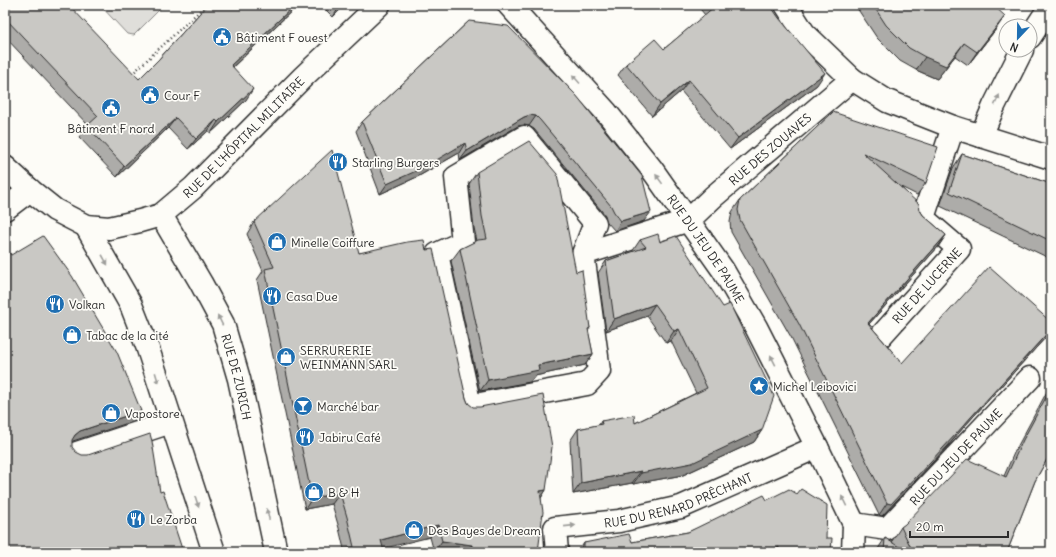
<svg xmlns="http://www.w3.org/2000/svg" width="1056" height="557" viewBox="0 0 1056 557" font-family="Delius,sans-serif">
<rect width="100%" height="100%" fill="#fdfcf7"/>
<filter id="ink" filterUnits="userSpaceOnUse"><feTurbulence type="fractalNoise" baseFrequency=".025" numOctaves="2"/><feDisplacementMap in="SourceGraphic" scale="8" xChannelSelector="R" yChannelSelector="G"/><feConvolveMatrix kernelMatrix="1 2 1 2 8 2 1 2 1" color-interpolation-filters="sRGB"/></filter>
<g filter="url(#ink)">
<!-- green -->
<path fill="#dfdeda" stroke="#858482" d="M100,5H164L134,35L127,34Z"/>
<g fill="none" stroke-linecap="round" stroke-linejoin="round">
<!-- minor casing -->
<g stroke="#2b2b2b" stroke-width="25">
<g id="minor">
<path id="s1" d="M509,5L607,113L651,168L723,270L756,327L817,447L854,524L853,552"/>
<path d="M786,5L804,33L852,79L887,101L953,127L1051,158"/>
<path d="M1030,37L1051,5"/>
<path d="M981,136L994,106L1022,50"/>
<path id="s2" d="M5,167L30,190L55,210L86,226L109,228L140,221L161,215L193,188L303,77L379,5"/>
<path d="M5,209L30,190"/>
<path id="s3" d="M161,215L201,283L223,324L239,379L276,552"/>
<path d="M86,226L131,305L147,346L214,552"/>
<path id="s4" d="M583,254L595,223L524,137L456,177L463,242L437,254L470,406L587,384L599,371L583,254L689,220L713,197L852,79"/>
<path id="s5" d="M879,338L959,249L923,218L953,127"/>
<path d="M77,453L171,422"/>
<path id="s6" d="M854,524L887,529L1030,378"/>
<path id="s7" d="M557,552L555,528L619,521L681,507L817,447"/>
</g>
</g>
<!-- path -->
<path stroke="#2b2b2b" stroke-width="2.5" stroke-dasharray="1 3" stroke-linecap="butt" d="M132,74L206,5"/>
<!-- minor -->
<use href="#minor" stroke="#fdfcf7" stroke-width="22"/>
</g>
<!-- wall -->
<path fill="#adaca9" stroke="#2b2b2b" d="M5,5L139,79L159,59L207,5H298L233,67L246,100L211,133L208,131L188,149L168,128L117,177L79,137L88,125L5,37Z
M321,5H345L333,17Z
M697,5H770L817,85L730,149L681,91L652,116L618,75L626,64L664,49L705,15Z
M855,5H995L994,7L996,29L968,65L955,56L937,79L916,70L900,61L877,38Z
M469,21L644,221L615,231L607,222L605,215L534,129L529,126L524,125L518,126L460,160L459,153L419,176L380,194L356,131L362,122Z
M833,112L926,183L917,195L901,187L920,210L923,215L946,235L938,247L869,324L902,363L1046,337L963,428L948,446L882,516L879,515L791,337L731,232L730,222L732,212L740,200Z
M962,154L1051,184V259L940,206L953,168Z
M477,172L576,272L590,328L588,331L593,354L585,365L535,376L530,382L480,391L451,261L460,249L477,241L474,228L469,184Z
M254,222L359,253L426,250L466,398L468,403L546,490L541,498L538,552H434L430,537L344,549L339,528L332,504L305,509L257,280L263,271L247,234Z
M640,240L660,242L762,430L754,442L683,475L633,484L632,483L573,494L570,441L578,429L599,425L601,421L635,423L696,393L671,341L666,343L647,316L606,331L598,273L606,261L632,252Z
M1051,384V452L1035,481L1007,552H876L885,538L893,543L892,541L901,527L1004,476L1014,453Z
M767,500L826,538L831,552H578L584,543L632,542L688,532Z"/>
<!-- shaded-wall -->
<path fill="#8d8c89" stroke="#2b2b2b" d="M295,5H298L223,76L231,65Z
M341,5H345L333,17L340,6Z
M1005,16L996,29L968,65L977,52Z
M964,43L955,56L937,79L916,70L925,57Z
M825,73L817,85L730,149L738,138Z
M689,80L681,91L652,116L660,104Z
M253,89L246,100L211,133L218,122Z
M530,115L536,116L529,126L524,125L518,126L460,160L467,151L524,117Z
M176,118L168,128L117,177L124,166Z
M216,120L208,131L188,149L196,139Z
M465,143L459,153L419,176L380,194L387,184Z
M651,212L644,221L615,231L621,221Z
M946,235L938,247L859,335L868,323Z
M655,304L647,316L606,331L614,319Z
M679,329L671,341L666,343L674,331Z
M1051,329V330L1046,337L963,428L948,446L882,516L879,515L887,503L972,416Z
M593,354L585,365L535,376L530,382L480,391L488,380L538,365Z
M141,411L134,421L73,441L67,445L75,435L80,431Z
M762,430L754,442L683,475L633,484L641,473Z
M641,471L632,483L573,494L581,483Z
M546,490L539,501L540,491Z
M340,493L332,504L305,509L312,498Z
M438,525L430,537L373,551L381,540Z
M442,541L472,545L467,552H434Z
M779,547L776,552H768Z"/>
<!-- building -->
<path fill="#c9c8c4" stroke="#2b2b2b" d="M5,5H69L139,79L159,59L207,5H295L231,65L253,89L218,122L216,120L196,139L176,118L124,166L87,126L98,116L5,18Z
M714,5H770L779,18L825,73L738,138L689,80L660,104L626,64L655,39L664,49L715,6Z
M873,5H995L994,6L1005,16L977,52L964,43L946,66L925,57L909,48L886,25Z
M469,21L508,26L576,95L642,176L651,212L621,221L614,212L611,206L540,120L536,116L530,115L524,117L467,151L465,143L425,167L387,184L362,122Z
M833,112L938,147L926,183L863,153L919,204L920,210L923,215L946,235L868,323L902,363L989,267L1051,322V329L972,416L956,434L891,504L887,503L799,324L740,220L738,210L740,200Z
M529,141L557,174L576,272L582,270L590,328L588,329L593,354L538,365L539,370L488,380L460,249L478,240L487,239L482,216L477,172Z
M332,150L359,253L407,242L424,240L426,250L433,249L466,398L468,403L473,407H480L543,395L552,447L546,490L540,491L543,512L538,552H472V545L442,541L438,525L381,540L384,552H332L354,547L347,517L340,493L312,498L265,269L274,267L254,222Z
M962,154L1051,184V241L949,192Z
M658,234L660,242L676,236L723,307L730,304L774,396L762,430L692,463L641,473V471L581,483L578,429L602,424L601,421L634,415L635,423L707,388L679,329L674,331L655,304L614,319L606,261L646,247L640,240Z
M43,236L72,276L117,352L141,411L80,431L75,435L72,440V447L76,452L82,455H88L150,434L152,441L160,492L163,491L183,552H5V247L11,255Z
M1051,388V452L1035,481L1007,552H913L901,527L905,524L967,459L1006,477L1023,440Z
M789,489L797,494L801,489L827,505L826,538H832L831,552H779V547L768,552H584V543L629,534L632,542L688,532L764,495L767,500Z
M885,538L907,552H884Z"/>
<!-- one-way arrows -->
<defs><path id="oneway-solid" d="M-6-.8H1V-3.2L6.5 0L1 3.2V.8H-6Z"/></defs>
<g fill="#9e9e9b">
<use href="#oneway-solid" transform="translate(576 79) rotate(-132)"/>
<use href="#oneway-solid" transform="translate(997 100) rotate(-65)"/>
<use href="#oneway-solid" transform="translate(659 179) rotate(-126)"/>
<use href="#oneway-solid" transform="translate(105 260) rotate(61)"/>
<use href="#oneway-solid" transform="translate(220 320) rotate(-116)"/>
<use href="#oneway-solid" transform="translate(773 360) rotate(-117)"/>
<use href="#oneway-solid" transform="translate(157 378) rotate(73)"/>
<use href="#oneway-solid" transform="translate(844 501) rotate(-116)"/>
<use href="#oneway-solid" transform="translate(197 502) rotate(72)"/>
<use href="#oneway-solid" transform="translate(268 514) rotate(-102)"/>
<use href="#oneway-solid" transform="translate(570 526) rotate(-6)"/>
</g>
</g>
<!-- icons -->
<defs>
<g id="civic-disc" transform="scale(1)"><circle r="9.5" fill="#1f6fb2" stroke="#fdfcf7"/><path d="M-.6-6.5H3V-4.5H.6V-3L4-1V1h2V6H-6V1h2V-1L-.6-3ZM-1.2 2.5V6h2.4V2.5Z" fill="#fff"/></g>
<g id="restaurant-disc" transform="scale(1)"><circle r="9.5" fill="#1f6fb2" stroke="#fdfcf7"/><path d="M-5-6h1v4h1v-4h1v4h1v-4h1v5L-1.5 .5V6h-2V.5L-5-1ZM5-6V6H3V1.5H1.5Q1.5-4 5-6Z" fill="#fff"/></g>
<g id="shop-disc" transform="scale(1)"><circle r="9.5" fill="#1f6fb2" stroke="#fdfcf7"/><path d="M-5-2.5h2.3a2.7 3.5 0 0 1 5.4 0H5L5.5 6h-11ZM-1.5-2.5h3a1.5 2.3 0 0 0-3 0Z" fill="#fff"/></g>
<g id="sight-disc" transform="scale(1)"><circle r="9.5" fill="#1f6fb2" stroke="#fdfcf7"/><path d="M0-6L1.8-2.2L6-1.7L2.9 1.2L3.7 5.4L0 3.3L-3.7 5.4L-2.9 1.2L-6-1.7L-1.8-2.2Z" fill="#fff"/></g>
<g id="bar-disc" transform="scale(1)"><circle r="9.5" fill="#1f6fb2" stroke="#fdfcf7"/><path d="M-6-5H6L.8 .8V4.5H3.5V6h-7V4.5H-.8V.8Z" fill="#fff"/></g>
</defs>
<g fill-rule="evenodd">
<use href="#civic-disc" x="222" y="37"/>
<use href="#civic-disc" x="150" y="95"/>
<use href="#civic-disc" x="111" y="108"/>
<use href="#restaurant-disc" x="338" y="162"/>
<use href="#shop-disc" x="277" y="242"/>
<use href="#restaurant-disc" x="272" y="296"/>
<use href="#restaurant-disc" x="55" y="304"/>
<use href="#shop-disc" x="72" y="335"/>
<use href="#shop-disc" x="286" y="357"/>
<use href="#sight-disc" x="759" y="386"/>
<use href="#bar-disc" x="303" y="406"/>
<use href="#shop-disc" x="111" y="413"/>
<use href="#restaurant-disc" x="305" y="437"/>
<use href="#shop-disc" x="314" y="492"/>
<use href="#restaurant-disc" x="136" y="519"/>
<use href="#shop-disc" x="414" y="530"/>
</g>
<g text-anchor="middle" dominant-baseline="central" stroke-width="3.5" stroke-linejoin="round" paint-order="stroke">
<!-- poi labels -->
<g font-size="12" fill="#2b2b2b" stroke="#fdfcf7" text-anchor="start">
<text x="236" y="37">Bâtiment F ouest</text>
<text x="164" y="95">Cour F</text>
<text x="111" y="128" text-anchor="middle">Bâtiment F nord</text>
<text x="352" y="162">Starling Burgers</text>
<text x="291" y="242">Minelle Coiffure</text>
<text x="286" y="296">Casa Due</text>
<text x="69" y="304">Volkan</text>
<text x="86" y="335">Tabac de la cité</text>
<text x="300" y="350">SERRURERIE<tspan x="300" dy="14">WEINMANN SARL</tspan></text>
<text x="773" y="386">Michel Leibovici</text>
<text x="317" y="406">Marché bar</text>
<text x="125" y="413">Vapostore</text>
<text x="319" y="437">Jabiru Café</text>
<text x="328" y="492">B &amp; H</text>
<text x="150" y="519">Le Zorba</text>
<text x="428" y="530">Des Bayes de Dream</text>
</g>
<!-- street labels -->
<g font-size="12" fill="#2b2b2b" stroke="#fdfcf7">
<text stroke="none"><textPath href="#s2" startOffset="291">RUE DE L'HÔPITAL MILITAIRE</textPath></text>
<text stroke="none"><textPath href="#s4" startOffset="947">RUE DES ZOUAVES</textPath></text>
<text stroke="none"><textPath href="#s1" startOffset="314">RUE DU JEU DE PAUME</textPath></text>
<text stroke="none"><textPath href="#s5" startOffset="71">RUE DE LUCERNE</textPath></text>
<text stroke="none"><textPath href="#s3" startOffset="180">RUE DE ZURICH</textPath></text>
<text stroke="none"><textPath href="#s6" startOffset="133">RUE DU JEU DE PAUME</textPath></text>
<text stroke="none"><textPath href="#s7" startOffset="151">RUE DU RENARD PRÊCHANT</textPath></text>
</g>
</g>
<!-- margin -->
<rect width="1056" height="557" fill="none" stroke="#fdfcf7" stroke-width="20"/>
<rect x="10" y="10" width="1036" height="537" fill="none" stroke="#2b2b2b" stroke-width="1.5" filter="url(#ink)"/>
<!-- north arrow -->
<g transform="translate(1018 38) rotate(202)"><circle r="19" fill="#fdfcf7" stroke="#a9a8a5"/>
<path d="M0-3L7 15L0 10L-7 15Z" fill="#1f6fb2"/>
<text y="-6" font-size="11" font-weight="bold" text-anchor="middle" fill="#2b2b2b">N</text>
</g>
<!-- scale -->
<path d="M910 531v6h98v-6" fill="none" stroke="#2b2b2b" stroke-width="2"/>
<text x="916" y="531" font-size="12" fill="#2b2b2b" stroke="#fdfcf7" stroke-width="3" paint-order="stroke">20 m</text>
</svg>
